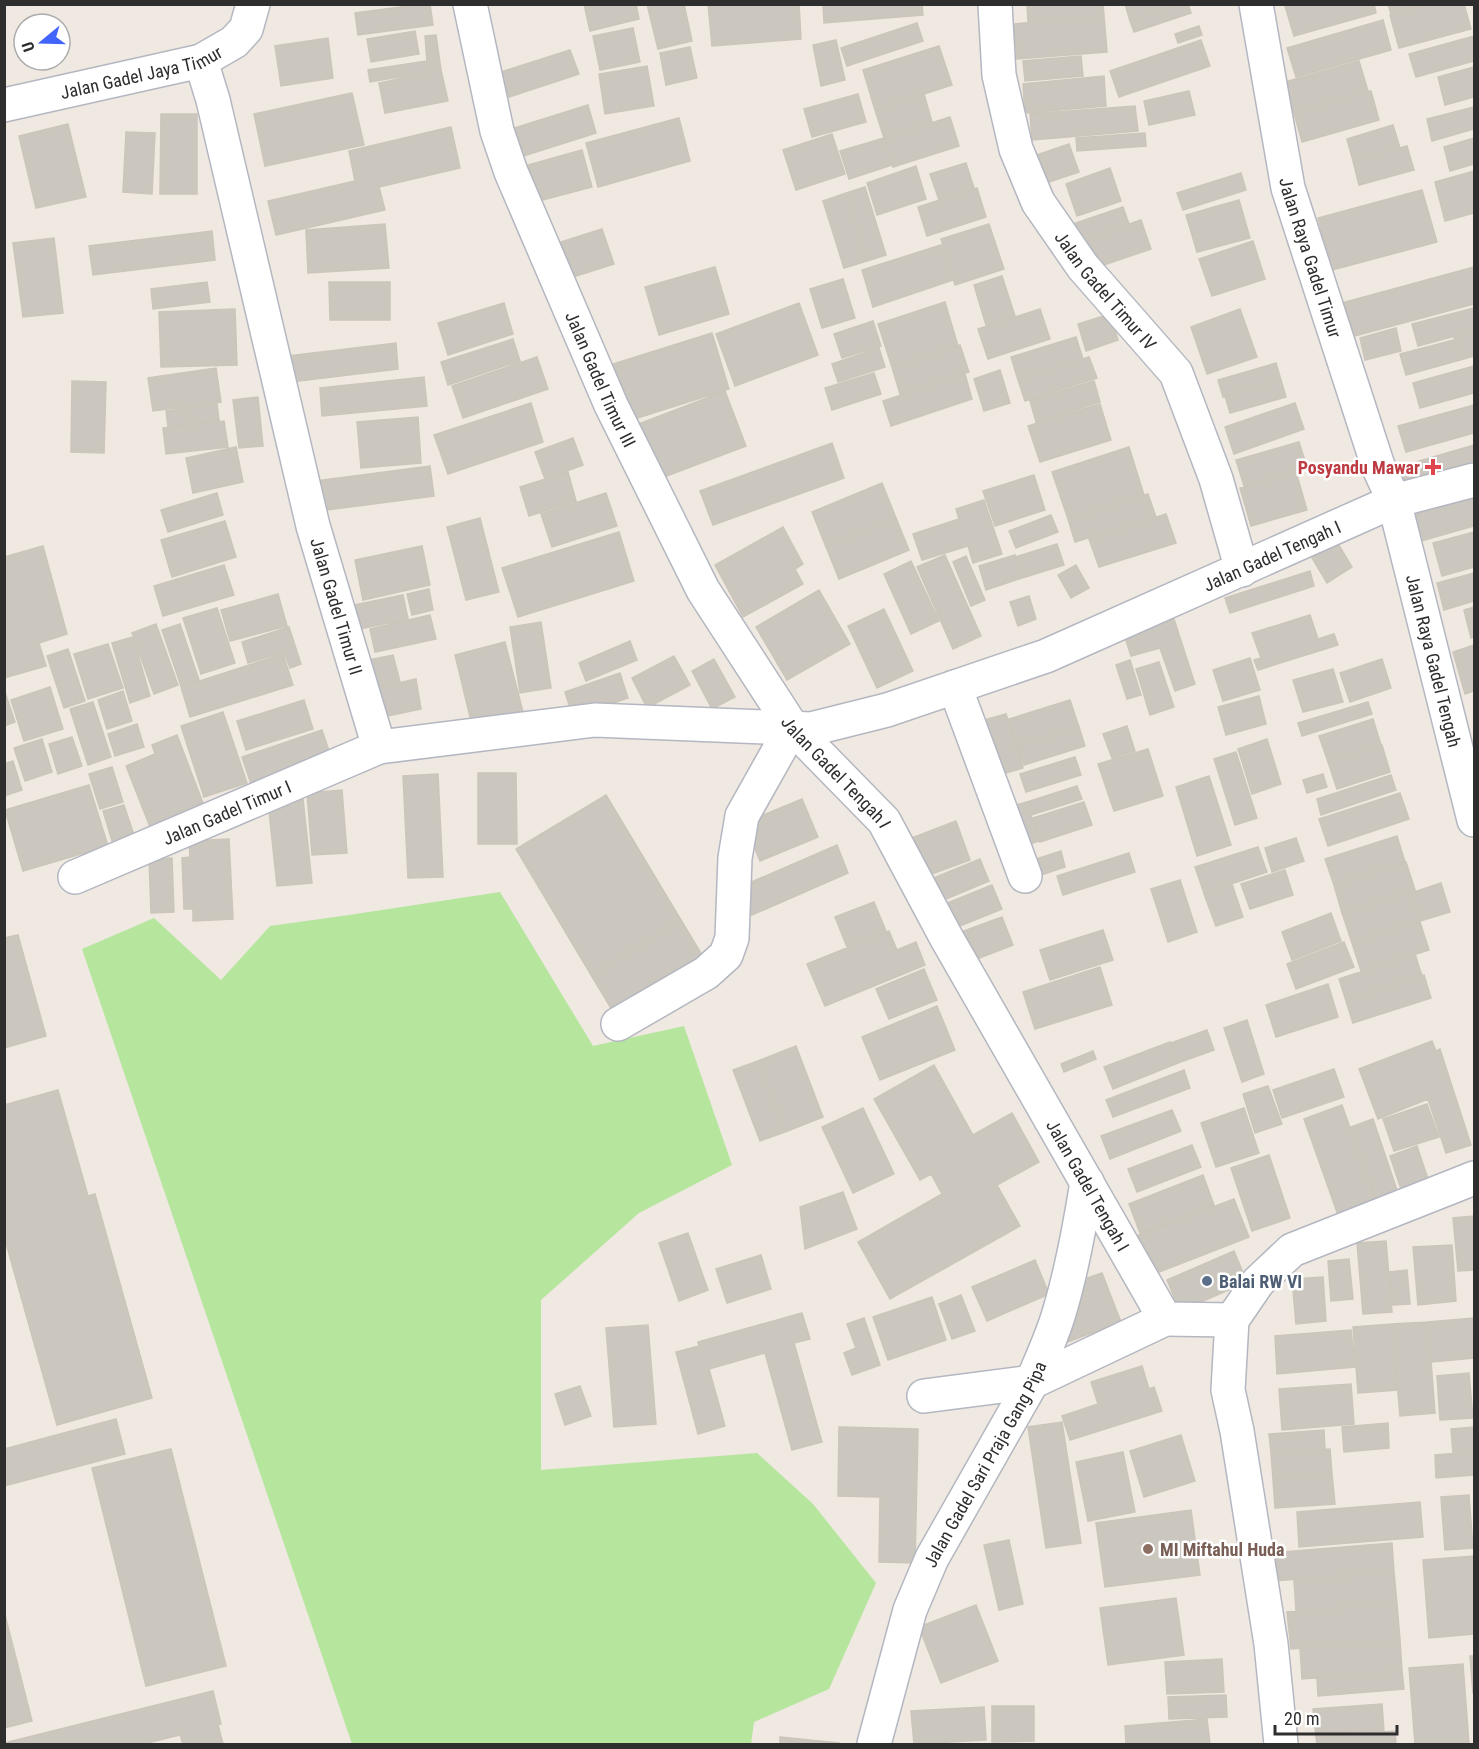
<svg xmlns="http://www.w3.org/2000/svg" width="1479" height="1749" viewBox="0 0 1479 1749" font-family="'Roboto Condensed',sans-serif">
<rect width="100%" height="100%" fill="#efe9e1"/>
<!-- green -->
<path fill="#b6e59e" d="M500,892L593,1046L684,1026L732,1165L639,1213L541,1300V1470L757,1453L813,1504L876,1583L829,1689L754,1722L751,1744H352L82,949L154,918L221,980L270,926L349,915Z"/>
<!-- building -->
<path fill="#cbc7bf" stroke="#cbc5ba" stroke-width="1.5" d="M424,4H430L433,25L358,35L355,13Z
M584,4H636L639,19L590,31Z
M647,4H684L692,41L658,49Z
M708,4H799L801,39L712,46Z
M823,4H922L923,15L824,23Z
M1027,4H1103L1104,16L1028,22Z
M1125,4H1178L1130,21Z
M1178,4H1188L1191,13L1134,32L1130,21Z
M1291,4H1374L1376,13L1294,36L1285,6Z
M1388,4H1427L1391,14Z
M1430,4H1464L1471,29L1399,48L1390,15Z
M1104,16L1107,52L1017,59L1014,24Z
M1383,20L1391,50L1296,77L1287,48Z
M917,23L923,41L847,66L841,48Z
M1199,26L1202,35L1178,43L1175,34Z
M633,28L640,62L600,70L593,36Z
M415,31L419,54L371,62L367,39Z
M436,35L441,70L370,82L368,70L427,61L425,36Z
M1474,36V61L1416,77L1409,54Z
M328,38L333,78L281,86L275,46Z
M836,40L845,80L821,86L813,45Z
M1201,40L1210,66L1119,97L1110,71Z
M939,46L952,85L875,110L863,70Z
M690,47L697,78L666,85L660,53Z
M570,50L579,74L509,97L501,72Z
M1081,56L1083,76L1025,81L1023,61Z
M1359,61L1368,91L1294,113L1285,82Z
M647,66L654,106L605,114L599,74Z
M1474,67V97L1445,105L1438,77Z
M441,70L448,101L385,113L379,83Z
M1104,76L1106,106L1025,113L1023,84Z
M1189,91L1195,115L1149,125L1144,101Z
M1371,91L1379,120L1302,142L1294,113Z
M352,93L364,145L265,166L254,114Z
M858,94L866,122L812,137L804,109Z
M924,94L932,122L884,138L875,110Z
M588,105L596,133L514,159L505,131Z
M1135,106L1138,131L1032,140L1030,114Z
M1474,107V129L1432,141L1427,119Z
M161,114H197V194H160Z
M950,117L959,146L893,167L884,138Z
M679,118L690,161L598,187L586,143Z
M68,124L86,197L36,208L19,136Z
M1393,125L1400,148L1353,161L1347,139Z
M451,127L460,168L379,187L385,210L276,235L268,201L355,181L349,151Z
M126,132L155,133L152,194L123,192Z
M1145,133L1146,146L1077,151L1076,138Z
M832,134L845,174L796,190L783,150Z
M884,138L892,165L849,179L840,151Z
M1474,138V164L1450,171L1444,147Z
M1069,144L1079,172L1034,187L1025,159Z
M1407,146L1414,170L1359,185L1353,161Z
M582,150L592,187L531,203L521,167Z
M966,163L974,188L939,200L930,174Z
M916,166L926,199L877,215L867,183Z
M1110,168L1121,201L1077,216L1066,184Z
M1474,171V213L1445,221L1435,182Z
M1241,173L1246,190L1183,210L1177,193Z
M865,187L886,255L867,261L846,193Z
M977,188L986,217L927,236L918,207Z
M1422,190L1437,242L1332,270L1318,218Z
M846,193L867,261L844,268L823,201Z
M1239,200L1250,238L1197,252L1186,215Z
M1123,207L1129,224L1079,241L1073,224Z
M1141,220L1151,249L1089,270L1079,241Z
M385,224L389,268L308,273L306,230Z
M989,224L1004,269L955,285L941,239Z
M602,229L614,264L573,277L561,242Z
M212,231L215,260L93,275L89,246Z
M54,238L63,313L23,317L13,243Z
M1253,241L1265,279L1212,296L1199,259Z
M941,245L953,280L873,307L862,270Z
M715,267L729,314L659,335L645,287Z
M1474,267V304L1347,338L1338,304Z
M1002,276L1015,316L986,325L974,285Z
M843,279L855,318L822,328L810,289Z
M207,282L210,302L153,309L151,289Z
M329,282H390V320H330Z
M945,302L958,346L892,367L878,324Z
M504,303L513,334L448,355L438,323Z
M799,303L818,355L735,386L716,334Z
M1474,308V331L1418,346L1412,324Z
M235,309L237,365L161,367L159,312Z
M1040,309L1050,339L988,359L978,329Z
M1240,309L1257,357L1207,374L1191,327Z
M1110,314L1118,340L1086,351L1078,324Z
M873,321L881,346L842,358L834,334Z
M1396,328L1401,351L1365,360L1360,338Z
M1474,332V356L1460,360L1454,337Z
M712,333L729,389L628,421L610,365Z
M1076,337L1083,359L1018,380L1011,357Z
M513,339L520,361L448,385L441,362Z
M1454,340L1460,360L1406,375L1400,354Z
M396,343L398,369L291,382L288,356Z
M960,345L969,372L900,394L892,367Z
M879,348L885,367L838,382L832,364Z
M537,357L548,389L463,418L452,386Z
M1089,357L1097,378L1025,401L1018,380Z
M1276,363L1281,380L1223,397L1218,380Z
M1474,366V393L1420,408L1413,383Z
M216,368L221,402L153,411L148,378Z
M1000,370L1010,403L984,411L974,379Z
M874,373L881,394L832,410L825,388Z
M965,374L972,399L891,426L883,401Z
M424,377L427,406L322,416L320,388Z
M1281,380L1286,397L1230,413L1225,396Z
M72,381L106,382L104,453L71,452Z
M1094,381L1100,402L1036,422L1030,401Z
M725,391L746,446L656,480L636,425Z
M258,397L263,446L239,448L233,400Z
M531,403L543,442L448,474L434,435Z
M1295,403L1304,429L1234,454L1225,427Z
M217,404L219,420L168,427L166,411Z
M1100,404L1111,440L1040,462L1028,426Z
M1474,405V433L1406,452L1398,426Z
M418,417L421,463L361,468L357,422Z
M224,421L228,447L166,454L163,428Z
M573,438L583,465L545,479L535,452Z
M1299,442L1307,467L1244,486L1236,460Z
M832,443L844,478L713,525L700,491Z
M1474,445V466L1397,488L1392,469Z
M236,447L243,482L193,493L186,458Z
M1129,447L1144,495L1068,519L1052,472Z
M430,466L434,496L319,511L316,481Z
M568,472L576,501L529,516L520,487Z
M1296,472L1307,510L1251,526L1240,488Z
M1034,475L1045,510L995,526L983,491Z
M882,483L896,518L826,547L812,512Z
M217,493L223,515L168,532L161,510Z
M606,493L617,526L552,547L541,514Z
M1148,494L1156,517L1075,542L1068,519Z
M1474,496V526L1414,543L1407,515Z
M984,500L1002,554L973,563L968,546L922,560L913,534L959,519L956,509Z
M1166,514L1176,543L1099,567L1089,539Z
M1051,515L1058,532L1016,548L1009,531Z
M480,518L499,592L466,600L447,527Z
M896,518L909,550L839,579L826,547Z
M225,521L236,557L172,577L161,540Z
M783,527L803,564L795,569L803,584L743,617L715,565Z
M619,532L634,581L518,617L502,568Z
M1474,532V567L1442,576L1433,543Z
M1337,542L1352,567L1327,583L1312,558Z
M1057,544L1064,565L1022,578L1015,557Z
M43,546L67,634L39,643L46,666L4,678V557Z
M422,546L430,585L363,600L355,560Z
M945,555L981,636L953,649L917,567Z
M1015,555L1022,578L986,590L979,566Z
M966,556L985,600L971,606L953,562Z
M911,561L939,621L911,634L884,574Z
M224,565L234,595L163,616L154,586Z
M1076,565L1089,588L1071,598L1058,575Z
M1310,571L1314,586L1230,613L1225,598Z
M1474,573V601L1444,610L1437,583Z
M429,589L433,610L412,615L407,594Z
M819,590L850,644L787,680L756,627Z
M278,594L287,626L230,641L221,610Z
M403,595L408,619L354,630L349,606Z
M1029,596L1036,619L1018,626L1010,602Z
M1474,607V637L1471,638L1464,610Z
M217,608L235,663L201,674L183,618Z
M884,609L913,671L877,688L848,626Z
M430,615L436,639L375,652L370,629Z
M1310,615L1318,639L1334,634L1338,645L1258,670L1254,660L1261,658L1252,633Z
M1173,616L1195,684L1175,691L1160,648L1131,656L1123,631Z
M541,622L551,688L520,693L510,627Z
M156,624L178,685L154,694L132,633Z
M180,624L199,680L181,686L162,630Z
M289,627L301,664L290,668L284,652L248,663L242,642Z
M133,637L150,696L130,703L112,643Z
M630,641L637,660L586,681L579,663Z
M505,642L523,712L472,725L455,655Z
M108,644L123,688L88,699L74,654Z
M1474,645V691L1465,694L1453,652Z
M68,649L85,701L64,708L47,656Z
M283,654L293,685L190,717L181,687Z
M393,655L400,682L369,688L363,661Z
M674,656L690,685L647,708L632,678Z
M1250,658L1260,690L1223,701L1213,670Z
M714,659L735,697L712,709L692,671Z
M1382,659L1391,688L1350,702L1340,673Z
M1130,660L1141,695L1127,699L1116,665Z
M1159,662L1174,707L1150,715L1136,669Z
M1333,669L1343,702L1303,712L1293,680Z
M620,673L628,698L573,717L565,692Z
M416,679L421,709L378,718L372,689Z
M50,687L63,729L24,741L11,700Z
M4,689L15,722L4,726Z
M123,691L132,721L107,729L98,700Z
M1259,696L1266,724L1226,735L1218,707Z
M304,700L313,729L246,750L237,721Z
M1070,700L1079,727L1017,746L1009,719Z
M93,702L111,757L88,765L70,709Z
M1368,702L1372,714L1302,736L1298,723Z
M223,712L247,783L204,797L181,726Z
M1006,714L1023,768L1002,774L984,720Z
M1373,719L1381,745L1328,762L1319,736Z
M137,724L144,747L115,756L108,734Z
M1127,726L1135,751L1112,758L1103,734Z
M1079,727L1085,746L1024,765L1017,746Z
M322,730L332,760L252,787L242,757Z
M177,735L203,803L179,812L182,820L152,832L126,766L155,754L152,745Z
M72,737L82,766L58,774L49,744Z
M42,739L52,772L25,781L14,748Z
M1267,739L1281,784L1252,794L1238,749Z
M1382,745L1390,772L1337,789L1328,762Z
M1148,749L1163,796L1114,811L1098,764Z
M1236,752L1257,818L1235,825L1214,759Z
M1075,757L1081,775L1026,792L1020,774Z
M13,761L22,790L4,796V764Z
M112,767L123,802L100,809L89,774Z
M478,773H516L517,844H478Z
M438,774L443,877L408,878L403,776Z
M1323,774L1327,787L1307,793L1303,780Z
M1391,775L1396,790L1321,815L1317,799Z
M1209,776L1231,845L1197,856L1176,787Z
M89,785L108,846L23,871L5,810Z
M1077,786L1082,799L1031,815L1027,802Z
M342,790L347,853L312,855L307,793Z
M1400,793L1409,819L1328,846L1319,819Z
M606,795L681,920L591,975L516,849Z
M303,799L312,883L277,886L268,802Z
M802,799L818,837L760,861L744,823Z
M1027,802L1039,841L1018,848L1006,808Z
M1084,802L1092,825L1040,842L1033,818Z
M124,805L135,838L113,844L103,811Z
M956,821L970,860L918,879L904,841Z
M1397,836L1405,862L1334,885L1325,859Z
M1296,838L1304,861L1272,872L1265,848Z
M229,839L233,919L193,921V909H184L182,858L190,857L189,841Z
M837,845L848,873L752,915L740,887Z
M1258,847L1267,872L1204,893L1195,867Z
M1061,851L1065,867L1041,875L1036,859Z
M1129,853L1135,872L1063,895L1057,876Z
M172,858L174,912L151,913L149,859Z
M980,859L989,881L934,904L924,882Z
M1406,862L1415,890L1342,913L1334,885Z
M1285,870L1293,895L1250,909L1241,884Z
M1180,880L1197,932L1168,942L1151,889Z
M1441,883L1450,912L1420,921L1411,893Z
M1232,884L1243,917L1216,926L1204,894Z
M992,885L1002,909L945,932L935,908Z
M1411,892L1420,921L1352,943L1342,913Z
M874,902L886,931L847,947L835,917Z
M1331,913L1341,941L1292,960L1282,932Z
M1002,917L1013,945L964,964L953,935Z
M681,920L705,960L615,1015L591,975Z
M1420,922L1429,950L1361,971L1352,943Z
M1103,930L1113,960L1050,980L1040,950Z
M889,931L897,950L916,942L925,965L825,1006L807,964Z
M18,935L46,1036L4,1048V938Z
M1344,942L1354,967L1296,989L1287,964Z
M1415,954L1422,976L1346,1001L1339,979Z
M1100,967L1112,1005L1035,1029L1023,992Z
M924,969L937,1000L889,1019L876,989Z
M1424,975L1431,998L1353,1023L1346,1001Z
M1328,984L1338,1017L1276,1037L1266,1005Z
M937,1006L955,1050L880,1080L862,1037Z
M1247,1020L1264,1074L1242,1082L1224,1028Z
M1207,1030L1214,1050L1178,1063L1171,1043Z
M1432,1041L1436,1051L1440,1049L1471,1145L1446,1153L1428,1099L1378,1119L1359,1069Z
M1170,1042L1178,1063L1113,1089L1104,1067Z
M796,1046L823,1117L785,1132L758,1061Z
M1093,1051L1096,1059L1064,1072L1061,1064Z
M758,1061L785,1132L760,1141L733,1070Z
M934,1065L973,1135L1012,1113L1039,1162L997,1185L1020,1226L890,1299L858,1242L942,1194L931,1174L920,1180L874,1099Z
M1334,1069L1344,1097L1282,1118L1273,1090Z
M1184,1070L1190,1088L1113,1117L1106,1100Z
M1268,1086L1282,1124L1255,1133L1243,1094Z
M58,1090L88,1196L95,1194L152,1398L57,1425L4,1236V1105Z
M1427,1104L1439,1137L1394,1151L1383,1119Z
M1342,1105L1376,1202L1338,1215L1304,1119Z
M863,1108L894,1174L853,1193L822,1127Z
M1244,1108L1259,1153L1216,1167L1201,1123Z
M1172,1110L1181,1131L1110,1159L1101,1136Z
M1373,1119L1400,1199L1378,1206L1351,1127Z
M1192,1145L1201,1167L1137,1192L1128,1169Z
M1417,1146L1432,1191L1405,1201L1390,1156Z
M1269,1155L1290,1218L1252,1231L1231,1168Z
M1203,1175L1214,1205L1140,1233L1129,1204Z
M843,1192L857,1229L805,1249L800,1207Z
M1234,1199L1249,1237L1149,1276L1134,1237Z
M1474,1216V1270L1458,1271L1453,1218Z
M688,1233L708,1290L679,1301L659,1243Z
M1386,1241L1392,1312L1363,1314L1357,1243Z
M1452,1245L1456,1301L1418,1305L1413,1247Z
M1234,1251L1247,1282L1180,1311L1167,1280Z
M761,1255L771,1289L727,1303L716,1269Z
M1349,1259L1353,1299L1331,1301L1328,1261Z
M1035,1260L1049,1294L987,1321L972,1287Z
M1407,1270L1410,1304L1393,1305L1390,1272Z
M1102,1273L1121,1322L1062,1344L1070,1284Z
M1323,1277L1326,1321L1296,1324L1292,1279Z
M961,1295L975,1331L952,1339L939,1304Z
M932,1297L946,1340L888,1360L873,1317Z
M802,1313L810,1339L794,1343L822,1442L792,1450L765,1353L709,1369L725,1426L698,1434L676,1352L699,1346L698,1342Z
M864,1318L880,1365L852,1375L844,1353L856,1348L847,1324Z
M1473,1318L1474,1358L1432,1362L1428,1322Z
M1428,1322L1435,1413L1400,1416L1392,1324Z
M1392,1324L1398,1390L1358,1393L1353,1327Z
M648,1325L656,1424L614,1427L606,1328Z
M1351,1330L1355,1367L1277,1374L1275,1336Z
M1142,1366L1149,1389L1154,1387L1162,1411L1070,1440L1062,1416L1098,1404L1091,1382Z
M1469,1373L1473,1418L1440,1420L1437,1376Z
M1351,1384L1354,1424L1282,1430L1279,1389Z
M580,1386L591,1416L565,1425L555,1394Z
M116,1419L125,1454L4,1486V1449Z
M1062,1422L1081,1543L1046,1548L1028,1427Z
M1388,1423L1389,1448L1344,1452L1342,1427Z
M839,1427L918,1429L915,1563L879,1562L880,1497L838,1496Z
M1474,1427V1452L1453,1453L1451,1429Z
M1324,1430L1325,1449L1271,1453L1269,1434Z
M1181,1435L1195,1481L1144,1497L1130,1451Z
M171,1449L226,1666L146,1686L92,1468Z
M1330,1449L1332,1474L1273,1479L1271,1453Z
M1123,1452L1135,1512L1088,1521L1076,1462Z
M1474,1452V1475L1436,1478L1435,1455Z
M1332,1474L1335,1504L1275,1508L1273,1479Z
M1469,1495L1473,1548L1445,1550L1441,1497Z
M1420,1502L1423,1537L1299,1547L1297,1512Z
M1191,1510L1200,1575L1105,1587L1096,1523Z
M1009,1540L1023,1604L999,1610L984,1545Z
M1392,1543L1394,1572L1273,1581L1270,1553Z
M1474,1556V1634L1429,1638L1423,1560Z
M1394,1572L1397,1604L1296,1611L1294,1580Z
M1176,1598L1184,1655L1108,1665L1100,1608Z
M1397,1604L1400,1640L1291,1649L1287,1612Z
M976,1605L998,1661L941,1683L919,1627Z
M4,1611L32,1721L4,1728Z
M1400,1640L1402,1671L1302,1679L1300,1648Z
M1470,1656H1474V1693H1473Z
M1222,1659L1224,1692L1167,1694L1165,1662Z
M1463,1664L1469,1744H1415L1409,1668Z
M1402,1671L1404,1689L1318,1696L1317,1677Z
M213,1691L221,1724L218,1725L223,1744H183L180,1735L143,1744H4V1743Z
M1226,1695L1227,1717L1169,1719L1168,1697Z
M1382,1704L1384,1732L1316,1737L1313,1709Z
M992,1706H1034V1741L992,1742Z
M984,1707L986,1740L914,1744L911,1711Z
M1207,1719L1210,1744H1126L1125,1726Z
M1395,1731L1396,1744H1317L1316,1737Z
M780,1737L839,1743V1744H780Z"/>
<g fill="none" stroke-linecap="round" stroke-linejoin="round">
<!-- street casing -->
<g stroke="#b4b7c1" stroke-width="36">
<g id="street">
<path id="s1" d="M470,4L497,131L511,172L611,405L703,590L792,727L884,821L946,937L1165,1319L1232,1320"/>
<path id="s2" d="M995,4L999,75L1016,149L1038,202L1083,267L1176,373L1216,479L1242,570"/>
<path id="s3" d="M1256,4L1288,188L1378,466L1394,501L1474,820"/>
<path id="s4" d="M201,61L213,100L313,526L379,747"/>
<path d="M955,687L1025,876"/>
<path id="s5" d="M75,877L379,747L595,720L811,729L887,710L1046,656L1394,501L1474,480"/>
<path d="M618,1024L706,973L726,955L732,938L735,858L742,816L792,727"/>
<path d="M924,1396L1032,1382L1165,1319"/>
<path id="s6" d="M874,1744L910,1610L932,1558L1032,1382C1041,1360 1052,1337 1059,1313C1072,1270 1080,1226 1087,1182"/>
<path d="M1281,1744L1271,1644L1237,1431L1228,1390L1232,1320L1258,1282L1292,1250L1474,1178"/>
</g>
</g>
<!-- secondary casing -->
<g stroke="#b4b7c1" stroke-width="36">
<g id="secondary">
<path id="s7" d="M4,105L201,61L234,42L246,29L253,4"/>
</g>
</g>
<!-- street -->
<use href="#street" stroke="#fff" stroke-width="33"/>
<!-- secondary -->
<use href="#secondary" stroke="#fff" stroke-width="33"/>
</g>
<!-- markers -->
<path fill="#e0444e" stroke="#fff" stroke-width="2" d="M1430 458h6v6h6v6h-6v6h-6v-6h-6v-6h6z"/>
<circle fill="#5c6f8a" stroke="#fff" stroke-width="2" cx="1207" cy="1281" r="6"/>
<circle fill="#8d6e63" stroke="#fff" stroke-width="2" cx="1148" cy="1549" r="6"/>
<g text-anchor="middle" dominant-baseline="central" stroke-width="5" stroke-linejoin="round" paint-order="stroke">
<!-- street labels -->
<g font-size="18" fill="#2e2e2e" stroke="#fff">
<text stroke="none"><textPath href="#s7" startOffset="141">Jalan Gadel Jaya Timur</textPath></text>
<text stroke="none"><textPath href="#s3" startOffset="260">Jalan Raya Gadel Timur</textPath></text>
<text stroke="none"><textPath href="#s2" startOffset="316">Jalan Gadel Timur IV</textPath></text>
<text stroke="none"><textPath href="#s1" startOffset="399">Jalan Gadel Timur III</textPath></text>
<text stroke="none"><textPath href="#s5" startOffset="1258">Jalan Gadel Tengah I</textPath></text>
<text stroke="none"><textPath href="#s4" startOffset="562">Jalan Gadel Timur II</textPath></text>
<text stroke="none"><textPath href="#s3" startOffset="682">Jalan Raya Gadel Tengah</textPath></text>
<text stroke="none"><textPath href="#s1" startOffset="860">Jalan Gadel Tengah I</textPath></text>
<text stroke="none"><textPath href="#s5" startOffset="165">Jalan Gadel Timur I</textPath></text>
<text stroke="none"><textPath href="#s1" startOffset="1346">Jalan Gadel Tengah I</textPath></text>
<text stroke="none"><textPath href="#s6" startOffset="303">Jalan Gadel Sari Praja Gang Pipa</textPath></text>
</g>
<!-- health labels -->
<g font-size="18" font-weight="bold" fill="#be3a42" stroke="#fff" text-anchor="end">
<text x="1420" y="467">Posyandu Mawar</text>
</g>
<!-- service labels -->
<g font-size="18" font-weight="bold" fill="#4e5e75" stroke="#fff" text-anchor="start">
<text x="1219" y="1281">Balai RW VI</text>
</g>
<!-- education labels -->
<g font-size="18" font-weight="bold" fill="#785e54" stroke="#fff" text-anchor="start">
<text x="1160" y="1549">MI Miftahul Huda</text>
</g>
</g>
<!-- border -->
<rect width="1479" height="1749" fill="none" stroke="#2e2e2e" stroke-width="12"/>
<!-- north arrow -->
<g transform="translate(42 42) rotate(251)"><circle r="28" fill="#ffffff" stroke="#ababab" stroke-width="1.5"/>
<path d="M0-4.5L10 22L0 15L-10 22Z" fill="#4264fb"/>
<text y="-9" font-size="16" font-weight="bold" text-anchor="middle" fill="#2e2e2e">U</text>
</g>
<!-- scale -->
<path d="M1275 1725v9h122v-9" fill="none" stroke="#2e2e2e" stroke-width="3"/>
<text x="1284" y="1725" font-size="18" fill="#2e2e2e" stroke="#ffffff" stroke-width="4.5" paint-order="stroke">20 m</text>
</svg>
